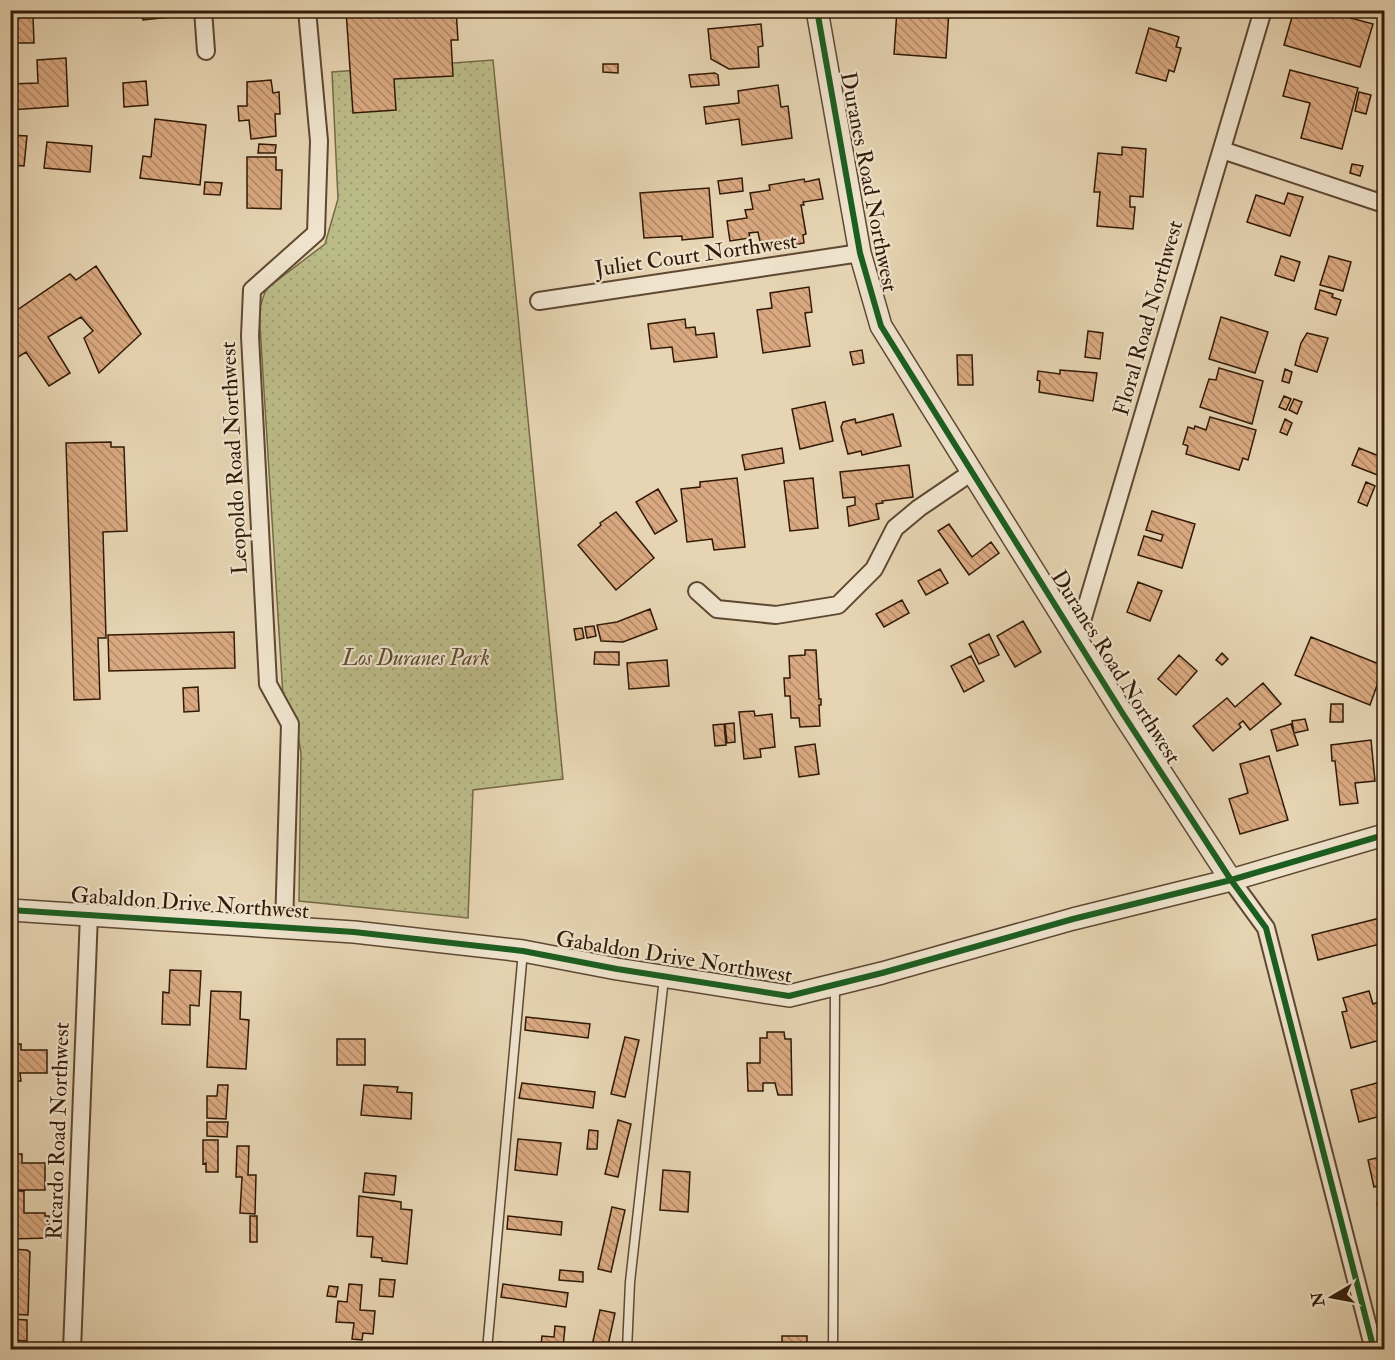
<svg xmlns="http://www.w3.org/2000/svg" width="1395" height="1360" viewBox="0 0 1395 1360" font-family="'IM FELL Double Pica',serif">
<defs>
<pattern id="park-dots" width="8" height="8" patternUnits="userSpaceOnUse" patternTransform="scale(1.5)"><rect width="8" height="8" fill="#bb8"/><path d="M2 2h.1M6 6h.1" fill="none" stroke="#a1a074" stroke-width="1.8" stroke-linecap="round"/></pattern>
<pattern id="building-back-hatch" width="6" height="6" patternUnits="userSpaceOnUse" patternTransform="scale(1.5)"><rect width="6" height="6" fill="#daa981"/><path d="M-1 5l2 2M0 0l6 6M5-1l2 2" fill="none" stroke="#b18968"/></pattern>
</defs>
<rect width="100%" height="100%" fill="#e6d4b2"/>
<filter id="stains"><feTurbulence type="fractalNoise" baseFrequency=".00333" numOctaves="4"/><feColorMatrix values="0 0 0 0 .2 0 0 0 0 .09 0 0 0 0 .02 0 0 0 .5 -.17"/></filter>
<radialGradient id="worn" r=".72"><stop offset=".6" stop-color="#630" stop-opacity="0"/><stop offset="1" stop-color="#630" stop-opacity=".3"/></radialGradient>
<!-- park -->
<path fill="url(#park-dots)" stroke="#766a48" stroke-width="1.5" d="M493,60L563,779L473,790L468,918L299,901L301,753L295,718L283,696L259,310L266,289L325,244L338,199L332,72Z"/>
<!-- building -->
<path fill="url(#building-back-hatch)" stroke="#321a07" stroke-width="1.5" d="M142,10H169L170,17L143,20Z
M346,10H456L458,40H451L453,76L394,79L396,110L353,113Z
M897,10H949L946,58L894,54Z
M1294,10H1321L1373,24L1360,67L1284,45Z
M1339,10H1360L1359,16Z
M10,16H33L34,43H10Z
M761,24L763,46L758,47L759,67L729,69L711,59L708,29Z
M1149,28L1179,37L1176,47L1181,48L1174,72L1169,70L1166,81L1136,73Z
M66,58L68,106L10,110V84L38,83L37,60Z
M603,64H618V73L603,72Z
M1290,70L1358,88L1342,149L1301,138L1310,103L1283,96Z
M715,73L718,75L719,85L691,87L689,75Z
M271,80L273,93L279,92L280,114H275L276,136L251,139L249,120L239,121L238,106H247V82Z
M146,81L148,105L124,107L123,83Z
M778,85L781,107L788,106L792,138L742,145L739,119L706,124L704,107L739,103L738,91Z
M1359,92L1371,95L1366,114L1355,111Z
M155,119L206,125L200,185L140,178L143,156L151,157Z
M10,135L27,136L24,166L10,165Z
M47,142L92,146L90,172L44,168Z
M259,144L276,145L275,153H258Z
M1122,147L1146,149L1143,197L1130,196V207H1135L1133,229L1097,226L1100,192H1094L1098,153L1122,155Z
M247,157H276V170H282L281,209L247,208Z
M1352,164L1363,166L1360,176L1350,173Z
M742,178L743,191L720,194L718,181Z
M804,179L805,182L819,179L823,199L803,202L804,205H801L806,234L803,235L804,243L762,251L758,232L749,233L750,238L730,241L727,221L747,218L745,210L753,209L750,193L770,190L769,185Z
M205,182L222,183L220,195L204,194Z
M709,188L713,237L682,240V236L644,238L640,193Z
M1288,193L1303,197L1290,236L1247,222L1256,195L1284,204Z
M1281,256L1300,262L1294,281L1275,275Z
M1329,256L1351,262L1343,291L1320,285Z
M96,266L141,334L99,373L84,338L93,331L81,317L48,337L70,373L49,386L26,352L10,362V315L70,274L76,280Z
M809,287L812,312L805,313L810,346L763,353L757,310L772,308L770,293Z
M1320,290L1333,294L1332,297L1341,300L1336,315L1315,309Z
M1221,317L1268,332L1255,373L1209,359Z
M685,319L686,328L695,327L696,335L714,333L717,357L674,362L672,347L651,349L648,324Z
M1088,331L1103,333L1100,359L1085,357Z
M1307,333L1328,338L1317,372L1295,365L1301,343Z
M862,350L864,363L853,365L850,352Z
M957,355H972L973,385H958Z
M1219,368L1263,381L1252,424L1200,407L1209,379L1216,380Z
M1285,369L1292,372L1289,383L1282,381Z
M1060,370L1097,373L1093,401L1039,392L1040,381L1037,380L1038,371L1060,374Z
M1284,396L1291,399L1286,410L1279,407Z
M1294,399L1302,402L1297,414L1289,410Z
M825,402L833,441L800,449L792,409Z
M893,414L901,446L862,455L861,451L848,454L841,427L843,422L855,419L856,423Z
M1210,417L1256,430L1248,460L1243,458L1239,470L1186,454L1188,446L1183,444L1188,427L1194,429L1195,426L1206,430Z
M1285,419L1292,423L1287,435L1280,432Z
M111,442V447H124L127,531L103,532L106,638H98L100,699L74,700L66,443Z
M782,448L784,463L745,470L742,455Z
M1359,448L1384,458V465L1380,476L1352,465Z
M909,465L913,497L882,501L883,503L876,504L879,519L849,526L847,507L855,505V497L843,498L840,472Z
M737,478L745,547L714,550L712,539L687,542L681,489L700,487V482Z
M813,478L818,528L790,531L784,481Z
M1366,482L1375,486L1367,506L1358,502Z
M658,489L677,521L655,534L636,502Z
M1152,511L1195,524L1182,568L1138,555L1144,536L1161,541L1163,535L1146,530Z
M616,512L654,558L616,590L578,545L601,525L600,523Z
M949,524L972,557L991,542L999,553L969,575L938,531Z
M940,569L948,583L926,595L918,581Z
M1138,582L1162,591L1150,621L1127,612Z
M902,600L909,613L884,627L876,614Z
M650,609L657,629L623,642L601,641L597,625L617,622Z
M1023,621L1041,652L1015,667L997,636Z
M594,626L596,636L587,638L585,627Z
M582,628L584,638L576,640L574,629Z
M234,632L235,668L109,671L108,635Z
M989,634L999,655L979,664L969,644Z
M1311,637L1384,666L1370,705L1295,675Z
M805,650H816L819,699H821V705H819L820,726L800,727L799,718H791L790,696H785L784,678H790L789,656L805,655Z
M595,652H619V665L594,664Z
M1222,653L1228,659L1222,665L1216,660Z
M1179,655L1197,671L1176,695L1158,679Z
M971,656L984,681L964,692L951,666Z
M667,660L669,686L629,689L627,663Z
M1263,683L1281,704L1250,730L1243,721L1239,724L1241,727L1213,751L1193,726L1227,698L1235,707Z
M198,687L199,711L184,712L183,688Z
M1331,704H1343V722H1330Z
M754,711L755,716L772,714L775,747L760,749L761,757L744,759L739,712Z
M1305,719L1308,730L1294,733L1292,721Z
M734,723L735,742L727,743L725,724Z
M724,724L726,745L715,746L713,725Z
M1291,724L1298,745L1277,751L1271,730Z
M1371,740L1375,781L1355,783L1358,803L1340,805L1335,761H1332L1331,745Z
M815,744L819,774L799,777L795,747Z
M1269,756L1288,820L1240,834L1229,799L1248,793L1240,764Z
M1384,917V943L1318,960L1312,935Z
M170,970L201,971L199,1006L190,1005V1025L162,1024L163,992L169,993Z
M211,991L241,992L240,1019L249,1020L246,1069L207,1067Z
M1369,991L1373,1004L1384,1000V1039L1351,1048L1342,1012L1347,1011L1343,998Z
M526,1017L590,1024L588,1038L525,1030Z
M767,1032H784L785,1039H791L792,1095H778L775,1083H763V1091H748L747,1063H760V1038H767Z
M625,1037L639,1040L625,1097L611,1094Z
M337,1039H365V1065H337Z
M10,1044H21V1050H47V1073H20L21,1081H10Z
M1384,1081V1115L1359,1122L1351,1090Z
M522,1083L595,1092L593,1108L519,1098Z
M218,1085H228L226,1119L207,1118V1096H217Z
M364,1085L398,1087L397,1092L412,1093L411,1119L361,1115Z
M618,1120L631,1124L618,1177L605,1174Z
M207,1122H228L227,1137L207,1136Z
M589,1130L598,1131L597,1149H587Z
M518,1139L561,1143L557,1175L515,1170Z
M203,1140H218V1172H206V1163L203,1164Z
M237,1146H249L248,1175H256L255,1214L240,1213L242,1177H236Z
M10,1154H22V1163H45V1190H10Z
M1384,1156V1184L1374,1187L1368,1160Z
M663,1170L690,1172L688,1212L660,1210Z
M365,1173L396,1176L394,1195L363,1192Z
M10,1191H24V1213H45V1216H49V1238L10,1239Z
M359,1196L401,1202V1209L412,1210L407,1264L382,1261V1258L371,1257L373,1237L357,1236Z
M1384,1201V1234L1377,1203Z
M612,1207L625,1210L611,1272L598,1269Z
M250,1216H257V1242H250Z
M508,1216L562,1222L561,1235L507,1229Z
M10,1249L27,1250L30,1252L28,1315L10,1314Z
M560,1270L583,1272V1282L559,1280Z
M380,1279L395,1280L393,1297L379,1296Z
M349,1284L362,1285L360,1310L375,1311L373,1334L363,1333L362,1340L352,1339L354,1323L336,1322L338,1301L347,1302Z
M503,1284L568,1293L566,1307L501,1297Z
M329,1286L338,1287L336,1297L327,1296Z
M600,1310L615,1313L607,1350H591Z
M10,1319L27,1320V1341L14,1340V1350H10Z
M555,1326L565,1327L563,1347L541,1345L542,1336L554,1337Z
M782,1336H807V1350H782Z
M498,1342L557,1349V1350H497Z"/>
<g fill="none" stroke-linecap="round" stroke-linejoin="round">
<!-- service casing -->
<g stroke="#5f4832" stroke-width="11">
<path id="service" d="M487,1350L523,951
M627,1350L630,1282L664,978
M833,1350L835,985"/>
</g>
<!-- minor casing -->
<g stroke="#5f4832" stroke-width="20">
<path id="minor" d="M203,10L206,51
M1222,150L1384,204
M539,301L860,253
M697,591L717,609L776,615L838,605L874,569L895,528L919,508L972,472
M1077,638L1263,10
M1231,880L1266,928L1374,1350
M284,927L290,724L268,684L250,336L252,290L316,233L319,141L307,10
M72,1350L89,914"/>
</g>
<!-- tertiary casing -->
<g stroke="#5f4832" stroke-width="24">
<path id="tertiary" d="M817,10L860,253L881,326L1123,714L1231,880
M10,910L354,932L523,951L617,969L789,996L882,973L1073,919L1231,880L1384,835"/>
</g>
<!-- service -->
<use href="#service" stroke="#efe3cd" stroke-width="8"/>
<!-- minor -->
<use href="#minor" stroke="#efe3cd" stroke-width="16"/>
<!-- tertiary -->
<use href="#tertiary" stroke="#efe3cd" stroke-width="21"/>
<!-- cycleway casing -->
<g stroke="#efe3cd" stroke-width="10">
<path id="cycleway" d="M817,10L860,253L881,326L1123,714L1231,880L1266,928L1374,1350
M10,910L354,932L523,951L617,969L789,996L882,973L1073,919L1231,880L1384,835"/>
</g>
<!-- cycleway -->
<use href="#cycleway" stroke="#1b5e20" stroke-width="6"/>
</g>
<g text-anchor="middle" dominant-baseline="central" stroke-width="4.5" stroke-linejoin="round" paint-order="stroke">
<!-- street labels -->
<g font-size="22" fill="#321a07" stroke="#efe3cd">
<text transform="translate(869 182) rotate(79)">Duranes Road Northwest</text>
<text transform="translate(696 255) rotate(-8)">Juliet Court Northwest</text>
<text transform="translate(1148 318) rotate(-74)">Floral Road Northwest</text>
<text transform="translate(234 458) rotate(-93)">Leopoldo Road Northwest</text>
<text transform="translate(1116 667) rotate(58)">Duranes Road Northwest</text>
<text transform="translate(190 903) rotate(4)">Gabaldon Drive Northwest</text>
<text transform="translate(674 957) rotate(9)">Gabaldon Drive Northwest</text>
<text transform="translate(58 1131) rotate(-88)">Ricardo Road Northwest</text>
</g>
<!-- park labels -->
<g font-size="22" font-style="italic" fill="#5b4a2e" stroke="#efe3cd">
<text x="416" y="658">Los Duranes Park</text>
</g>
</g>
<!-- margin -->
<rect width="1395" height="1360" fill="none" stroke="#e6d4b2" stroke-width="36"/>
<rect x="12" y="12" width="1371" height="1336" fill="none" stroke="#321a07" stroke-width="3"/>
<rect x="18" y="18" width="1359" height="1324" fill="none" stroke="#321a07" stroke-width="1.5"/>
<!-- north arrow -->
<g transform="translate(1332 1297) rotate(260)" stroke="#efe3cd" stroke-width="4.5" paint-order="stroke">
<path d="M0-4.5L10 22L0 15L-10 22Z" fill="#321a07"/>
<text y="-9" font-size="16" font-weight="bold" text-anchor="middle" fill="#321a07">N</text>
</g>
<rect width="100%" height="100%" filter="url(#stains)"/>
<rect width="100%" height="100%" fill="url(#worn)"/>
</svg>
